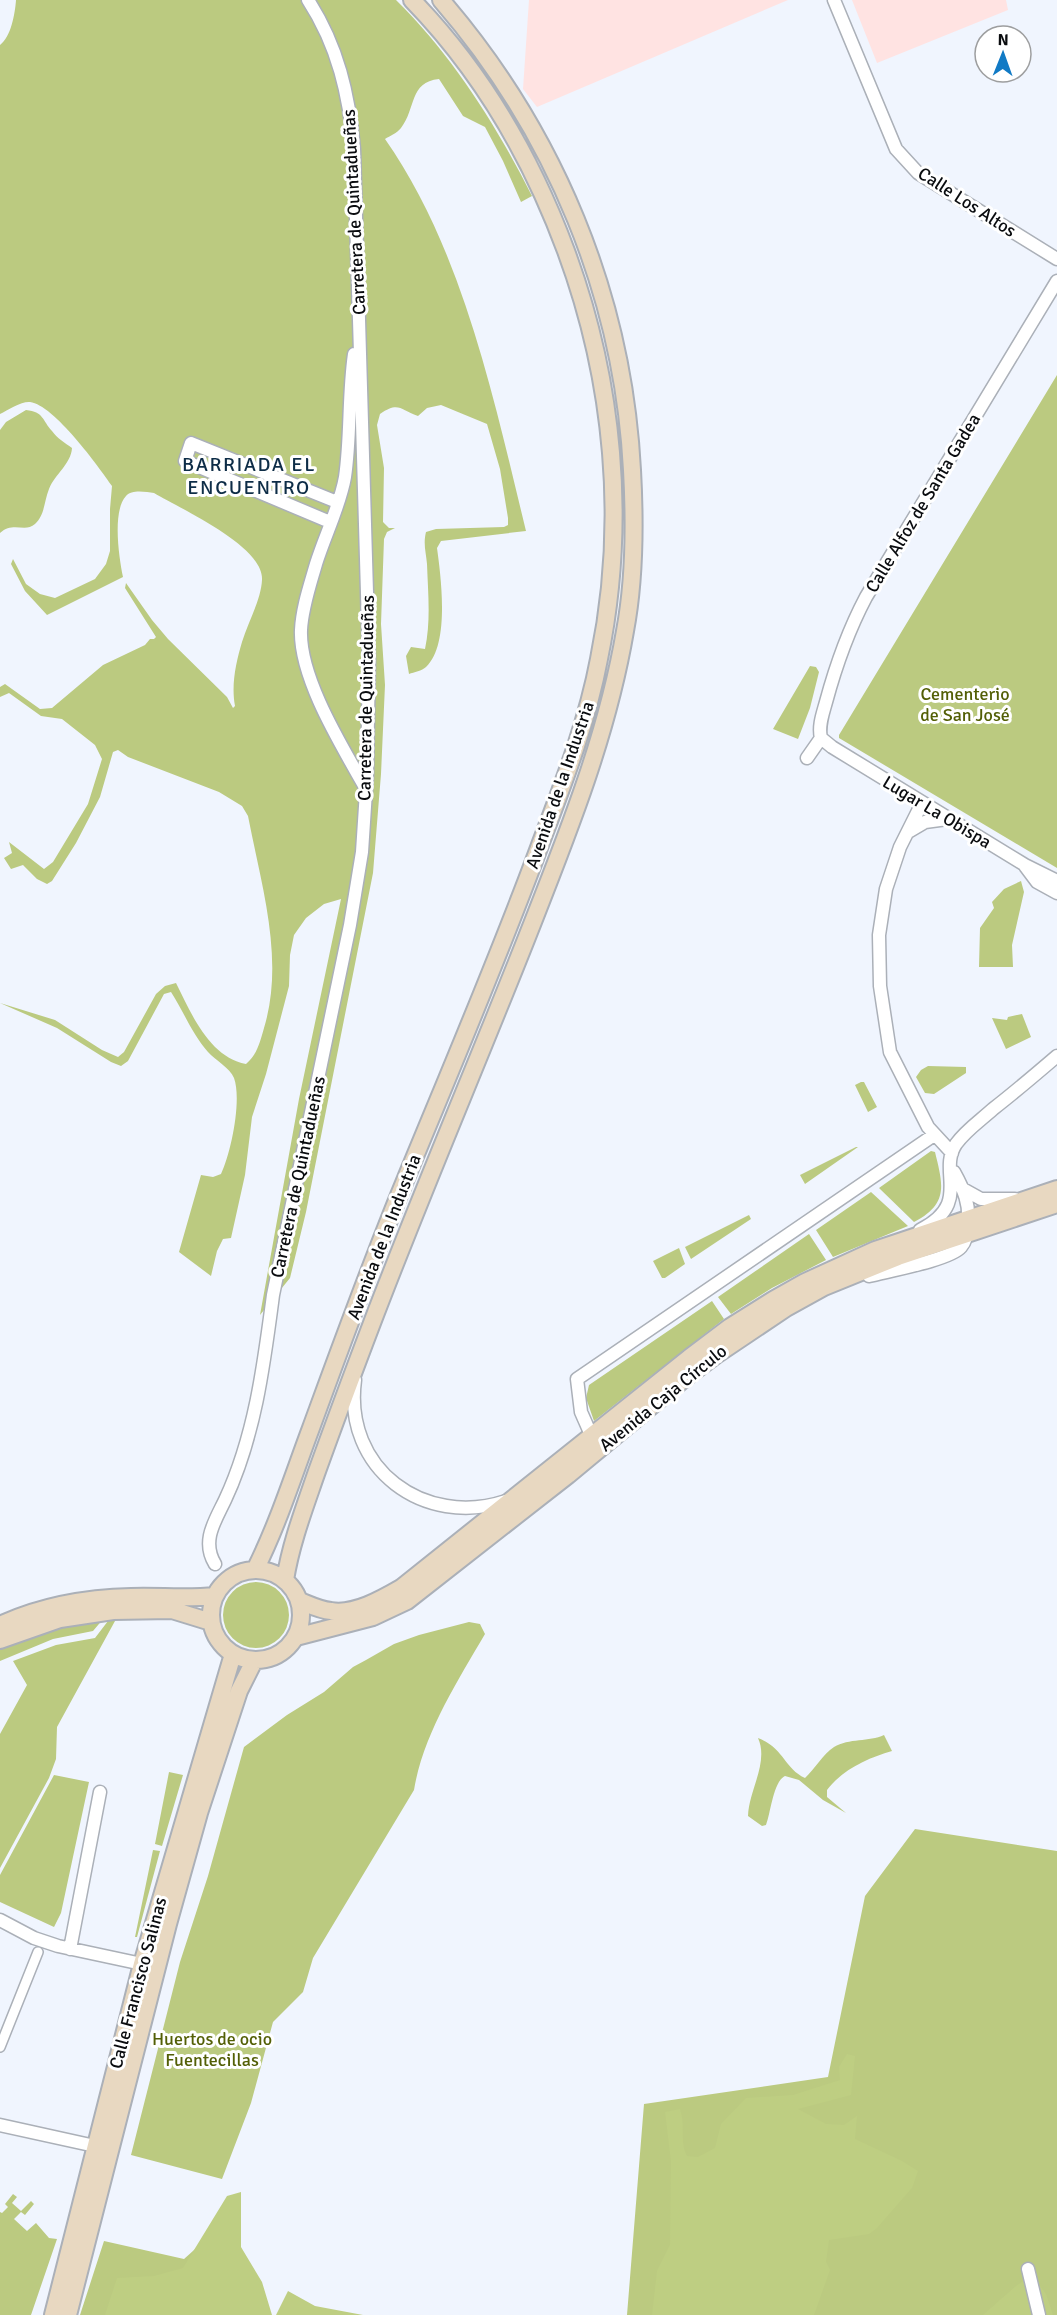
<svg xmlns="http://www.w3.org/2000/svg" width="1057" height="2315" viewBox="0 0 1057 2315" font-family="Signika,sans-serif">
<rect width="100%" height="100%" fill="#f0f5fe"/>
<!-- industrial -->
<path fill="#ffe3e2" d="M529,0H788L537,107L523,89Z
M852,0H1006L1008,10L877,63Z"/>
<!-- green -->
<path fill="#bbca80" d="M16,0H396C453,56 496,125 532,196L521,202L503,161L485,127L463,116L439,79C409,82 416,109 401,128C397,133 390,136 385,139C463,250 494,400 526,531L441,541L437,548C441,577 450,645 426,667C422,671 414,672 409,674L406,656L411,647L425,649C431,621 428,593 427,564C426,552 423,544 426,532L436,529L504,527L508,525V518L500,469L487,424L441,405L427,408L418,416C400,410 399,401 380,414L377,425L384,468L383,522L389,528H395L387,532L384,539L381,624L385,685L381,774L373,873L306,1212L290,1278L260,1315L299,1099L341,899L324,904L306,918L294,935L290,955L289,986L266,1074L252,1117L245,1175L231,1238L223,1239L217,1251L211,1276L179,1252L201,1175L213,1177L221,1174C231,1153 242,1100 234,1078C230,1068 215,1060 208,1052C192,1034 184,1012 171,992L164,994L128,1061L121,1066L111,1062L57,1028L0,1003L55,1020L102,1050L118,1057L124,1052L156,994L165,986L176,983C191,1013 209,1057 246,1064C257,1055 260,1042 264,1028C285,959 261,884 248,816L242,806L219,792L128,757L118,750L113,752L100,797L76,843L52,881L47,884L37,879L23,865L11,869L4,858L12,853L9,842L44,869L53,862L88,804L102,759L95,745L62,719L41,716L9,693L0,697V687L5,684L40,709L52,708L103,665L145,645L150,639H154L156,637L125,588L126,583L152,620L168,639L227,697L233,708L235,706C231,685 236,662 242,642C248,622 261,600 262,580C264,546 181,509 154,493C146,492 132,489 126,496C112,511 119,558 123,577L47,615L25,591L11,564L13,559L26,584L40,594L55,598L95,579L106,564L110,551V509L112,486C99,467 54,405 30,402C22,401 8,410 0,414V45C11,37 15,14 16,0Z
M1057,375V868L839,738V735Z
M26,410C44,412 42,420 52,431C57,438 65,443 72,448C71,464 55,474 49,489C44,501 45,515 35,524C25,533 13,521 0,533V430L6,422Z
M810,666L816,667L819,672L810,708L798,739L773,729Z
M1021,881L1024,892L1012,945L1013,967H979L980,928L994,908L992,902L1004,889Z
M1022,1014L1031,1037L1006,1049L992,1018L1007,1020L1008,1017Z
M928,1066L966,1067V1073L934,1094L925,1093L916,1077L921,1070Z
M861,1082H864L877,1107L868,1112L855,1085Z
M856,1147H858L805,1184L800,1175Z
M931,1151L935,1152C943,1185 949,1204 914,1222L879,1188Z
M871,1192L908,1226L833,1257L816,1230Z
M749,1215L751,1219L691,1259L685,1247Z
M809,1234L826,1260L772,1288L731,1314L718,1297Z
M679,1248L685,1264L665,1278H662L653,1261Z
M712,1301L724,1319L594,1421L586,1398L589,1385Z
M223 1615a33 33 0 1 1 66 0a33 33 0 1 1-66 0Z
M104,1618L93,1631L53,1639L0,1661V1647L48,1629Z
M108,1621H115L57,1727L56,1759L49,1778L0,1868V1734L27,1685L13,1661L56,1645L95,1638Z
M469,1622L480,1624L485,1634C457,1682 423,1735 414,1790L313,1958L303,1992L273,2022L251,2103L222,2179L131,2155L180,1962L208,1876L244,1747L287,1715L324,1692L353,1667L366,1660L394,1644L419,1635Z
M884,1735L892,1751C868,1758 843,1769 827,1790V1797L846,1813L823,1800L799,1780L785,1776C773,1782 771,1812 766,1825L762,1826L748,1816C749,1790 769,1762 758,1738C784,1748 784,1768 805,1778C815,1769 823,1754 834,1747C849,1738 869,1742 884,1735Z
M169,1772L183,1775L162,1846L155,1844Z
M54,1775L89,1782L61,1913L54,1927L0,1902V1875Z
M915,1829L1057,1851V2315H627L644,2104L828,2077L865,1896Z
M153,1850L160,1851L137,1937H135Z
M13,2194L17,2197L12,2203L21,2211L31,2201L34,2204L25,2215L21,2212L14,2219L27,2231L36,2223L49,2238L57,2239L31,2315H0V2212L2,2213L8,2207L5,2204Z
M212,2234L245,2315H80L104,2241L184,2259Z"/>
<!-- forest -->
<path fill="#bece82" d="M847,2054L855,2056L851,2095L798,2109L826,2124L844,2125L857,2116L855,2139L902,2161L918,2171L912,2188L877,2228L869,2234L829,2240L826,2262L830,2270L814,2315H652L657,2271L670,2245L671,2162L665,2112L680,2109C686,2126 679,2141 687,2156L698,2157L715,2148L721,2124L746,2098L793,2095L840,2080L839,2067Z
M241,2192V2247L262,2282L272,2315H105L117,2278L154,2276L183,2268L227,2196Z
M1032,2275L1046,2294L1053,2315H983L1016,2286Z
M288,2291L315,2306L363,2315H276Z"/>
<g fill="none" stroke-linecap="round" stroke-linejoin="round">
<!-- pedestrian casing -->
<g stroke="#abb0b8" stroke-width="12">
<path id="pedestrian" d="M0,2047L38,1952"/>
</g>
<!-- minor casing -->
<g stroke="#abb0b8" stroke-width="15">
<path id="minor" d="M834,0L896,149L918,173L1057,259
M354,354C348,395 351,436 345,477C340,506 325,535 316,564C310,585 302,608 301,630C299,678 343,748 366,789
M330,522L185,461L191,443L337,502
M821,738C818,726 823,713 826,702C836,665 848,631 866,597L1057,281
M821,738L832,747L1025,865L1057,881
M807,758L821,738
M922,803L900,847L886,889L879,935L880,986L890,1052L928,1127L952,1153
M908,832L925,822L947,819
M1025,866L1037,882L1057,893
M963,1189L981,1199H1015
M920,1230C973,1203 937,1172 956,1144C966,1130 981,1120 993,1109C1015,1092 1036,1074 1057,1056
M869,1276C888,1271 950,1260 961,1247C967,1240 967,1232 968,1225C970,1204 964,1190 954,1172
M355,1380C343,1469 424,1528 506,1501
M592,1437L581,1412L577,1379L934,1135
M215,1564C201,1541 215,1521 225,1500C255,1436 264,1364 273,1295L350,925L362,852L367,776L369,661L354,149C349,95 338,46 308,0
M0,1920L34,1938L58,1946L142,1964
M70,1949L100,1792
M0,2125L95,2146
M1028,2269L1039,2315"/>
</g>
<!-- secondary casing -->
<g stroke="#abb0b8" stroke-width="20">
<path id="secondary" d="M211 1615a45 45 0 1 1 90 0a45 45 0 1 1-90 0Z
M255,1570C278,1524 293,1476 311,1428C341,1346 371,1263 404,1183C450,1071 498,959 540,845C563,784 587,723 599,659C627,523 614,381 566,251C532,159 481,71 412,0
M285,1580C291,1543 304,1509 316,1474C334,1424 353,1373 372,1323C421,1194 476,1066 527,937C566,838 607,737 625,631C635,578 635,524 632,470C623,296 555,132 441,0
M300,1601C310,1605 320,1610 331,1611C354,1615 382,1599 401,1588L689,1358L730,1327L773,1300L805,1282L875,1250L1057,1189
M0,1625C41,1606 87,1598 131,1597C159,1596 187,1599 215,1596
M296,1637L373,1617L407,1601L568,1475L685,1378L716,1355L786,1308L824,1287L898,1257L1057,1204
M0,1640L60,1619L113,1611L172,1610L211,1622
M53,2315L142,1964L233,1654
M68,2315L168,1924L199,1813L239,1691L254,1661"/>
</g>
<!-- pedestrian -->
<use href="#pedestrian" stroke="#fff" stroke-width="9"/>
<!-- minor -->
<use href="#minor" stroke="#fff" stroke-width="12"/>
<!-- secondary -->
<use href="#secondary" stroke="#e8d8c1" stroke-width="16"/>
</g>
<g text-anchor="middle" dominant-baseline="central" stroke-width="6" stroke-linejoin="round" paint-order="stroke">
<!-- street labels -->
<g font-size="18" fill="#0a0c0f" stroke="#fff">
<text transform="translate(967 202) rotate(33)">Calle Los Altos</text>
<text transform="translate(354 212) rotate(-93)">Carretera de Quintadueñas</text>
<text transform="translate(923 503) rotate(-59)">Calle Alfoz de Santa Gadea</text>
<text transform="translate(366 698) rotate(-89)">Carretera de Quintadueñas</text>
<text transform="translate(560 785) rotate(-71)">Avenida de la Industria</text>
<text transform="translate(937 812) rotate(31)">Lugar La Obispa</text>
<text transform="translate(298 1177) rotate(-78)">Carretera de Quintadueñas</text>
<text transform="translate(384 1237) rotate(-69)">Avenida de la Industria</text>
<text transform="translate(663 1398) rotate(-39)">Avenida Caja Círculo</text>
<text transform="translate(138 1983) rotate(-75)">Calle Francisco Salinas</text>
</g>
<!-- park labels -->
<g font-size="18" fill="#535f06" stroke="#fff">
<text x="965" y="694">Cementerio<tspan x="965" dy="21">de San José</tspan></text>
<text x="212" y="2039">Huertos de ocio<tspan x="212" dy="21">Fuentecillas</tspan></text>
</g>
<!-- neighbourhood labels -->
<g font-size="20" letter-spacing="1.5" fill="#0e2d47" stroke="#fff">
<text x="249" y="464">BARRIADA EL<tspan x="249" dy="23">ENCUENTRO</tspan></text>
</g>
</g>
<!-- north arrow -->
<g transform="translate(1003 54) rotate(1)"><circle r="28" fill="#ffffff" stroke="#9d9e9f" stroke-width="1.5"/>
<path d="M0-4.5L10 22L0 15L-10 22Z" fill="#117ac5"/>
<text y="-9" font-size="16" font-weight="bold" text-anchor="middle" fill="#0a0c0f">N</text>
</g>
</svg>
